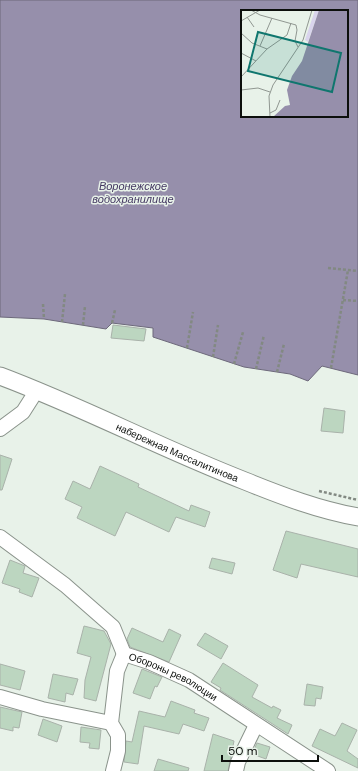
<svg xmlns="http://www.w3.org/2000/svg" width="358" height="771" viewBox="0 0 358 771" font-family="'DM Sans',sans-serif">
<rect width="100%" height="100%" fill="#e8f2e9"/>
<!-- water -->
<path fill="#968fab" stroke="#6d697b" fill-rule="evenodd" d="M0,0H358V375L322,366L308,381L290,374L244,367L153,337V328L112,323L106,329L44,319L0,317ZM242,11H347V116H242Z"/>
<!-- building -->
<path fill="#bcd6c0" stroke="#a9b2aa" d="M113,325L146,329L144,341L111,338Z
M324,408L345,411L343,433L321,431Z
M0,455L12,459L2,490H0Z
M100,466L139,484L138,487L189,511L191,505L210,512L205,527L176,517L169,532L126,512L115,536L77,518L82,507L65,499L73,481L90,489Z
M286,531L358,549V577L301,564L297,578L273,570Z
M212,558L235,563L232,574L209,568Z
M10,560L25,566L23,573L39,578L32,597L19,592L20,589L2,583Z
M84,626L104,631L111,644L96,701L84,698L85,680L91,657L77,653Z
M132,628L163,642L169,629L181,635L169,662L130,647L127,639Z
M205,633L228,646L221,659L197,645Z
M223,663L258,685L252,697L272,708L273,706L281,710L277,718L292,725L288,734L220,690L221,688L211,682Z
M0,664L25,671L20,690L0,685Z
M142,669L162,677L157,687L155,686L150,699L133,693Z
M53,674L78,679L73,695L66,693L65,702L48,698Z
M307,684L323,687L321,699L316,698L315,706L304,705Z
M171,701L195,710L194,713L209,718L204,731L183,724L179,734L144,726L138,764L124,762L126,741L132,742L139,711L165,717Z
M0,707L22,712L19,728L13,727V731L0,728Z
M43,719L62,726L57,742L38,735Z
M342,723L357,730L347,751L358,759V768L312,746L320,729L335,736Z
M81,727L101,730L99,749L89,748L90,743L80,742Z
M213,734L234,741L228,771H204Z
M257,743L270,747L266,759L252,754Z
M158,759L189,768L188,771H154Z"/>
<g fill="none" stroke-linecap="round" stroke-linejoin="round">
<!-- minor casing -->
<g stroke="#8a938b" stroke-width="16">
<g id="minor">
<path d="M0,429L23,412L37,390"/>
<path id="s1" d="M0,537L65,585L113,627L124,654L149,662L189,680L328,771"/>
<path d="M0,697L42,709L111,723"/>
<path d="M113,771L118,751V735L111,723L117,671L124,654"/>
<path d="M236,771L238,762L256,725"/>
</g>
</g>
<!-- major casing -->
<g stroke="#8a938b" stroke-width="19">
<g id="major">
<path id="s2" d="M0,376C83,407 162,449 245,481C282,496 319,510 358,517"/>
</g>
</g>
<!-- path -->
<path stroke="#828982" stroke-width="2.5" stroke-dasharray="3 2" stroke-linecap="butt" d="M328,268L358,271
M343,300L358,301
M43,304L44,319
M62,322L65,294
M112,323L115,310
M83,325L85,306
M187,348L193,312
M213,357L218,325
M234,364L243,332
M331,368L348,270
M256,369L264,335
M277,372L284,344
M319,491L358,500"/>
<!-- minor -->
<use href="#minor" stroke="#fff" stroke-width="14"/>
<!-- major -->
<use href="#major" stroke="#fff" stroke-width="17"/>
</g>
<g text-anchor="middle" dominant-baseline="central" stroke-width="3" stroke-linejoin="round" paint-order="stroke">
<!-- street labels -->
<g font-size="10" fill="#0c0f0c" stroke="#e8f2e9">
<text stroke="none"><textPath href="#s2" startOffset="193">набережная Массалитинова</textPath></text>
<text stroke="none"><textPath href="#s1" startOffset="228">Обороны революции</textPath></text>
</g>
<!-- water labels -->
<g font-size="11" font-style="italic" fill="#443862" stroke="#e8f2e9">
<text x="133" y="186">Воронежское<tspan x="133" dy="13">водохранилище</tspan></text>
</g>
</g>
<!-- overview -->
<g transform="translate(241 10)">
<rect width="107" height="107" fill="#e8f2e9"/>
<path d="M74,0H78L67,32L64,30Z" fill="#d9d4ed"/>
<path d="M78,0H107V107H32L44,96L49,95L46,80L51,66L61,51Z" fill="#968fab"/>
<path fill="none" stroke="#909791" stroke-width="1" d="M10,0L19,5L55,15L56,20L54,31L57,37M6,7L13,17M0,11L19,0M0,23L11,33L26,39M19,36L31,8M0,43L15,51M0,67L26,39L46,25L50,13M0,80L17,78L29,82M29,103L35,100L39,90M29,107L28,86L32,75L62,30L71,0"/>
<path fill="#0f766e" fill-opacity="0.15" stroke="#0f766e" stroke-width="2" d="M17,22L100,43L91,82L7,61Z"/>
<rect width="107" height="107" fill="none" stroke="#0c0f0c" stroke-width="2"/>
</g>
<!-- scale -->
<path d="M222 755v6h96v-6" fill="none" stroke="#0c0f0c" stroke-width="2"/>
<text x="228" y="755" font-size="12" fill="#0c0f0c" stroke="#e8f2e9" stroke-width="3" paint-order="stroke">50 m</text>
</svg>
